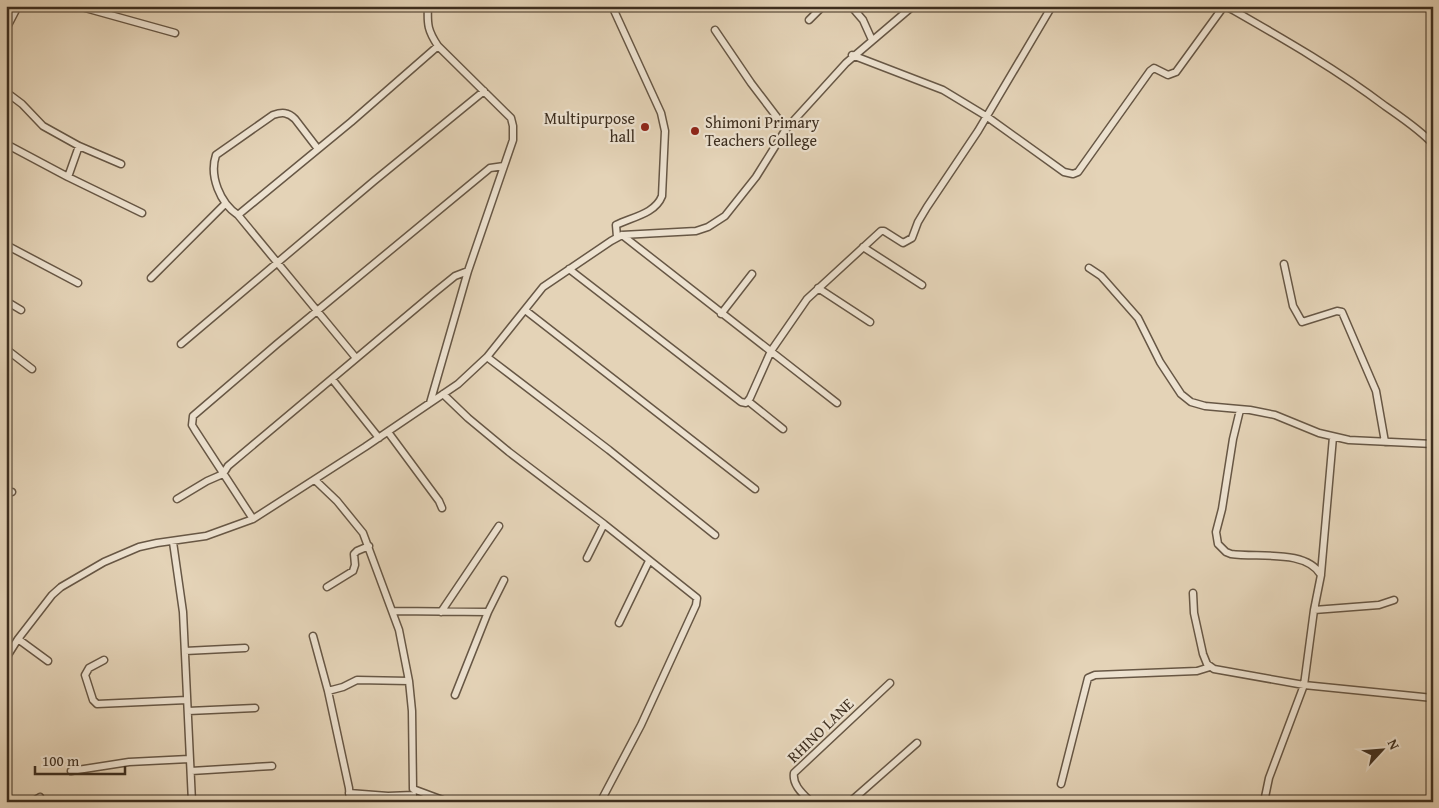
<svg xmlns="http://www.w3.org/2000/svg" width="1439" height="808" viewBox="0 0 1439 808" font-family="'Gentium Book Plus',serif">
<rect width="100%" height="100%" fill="#e4d3b7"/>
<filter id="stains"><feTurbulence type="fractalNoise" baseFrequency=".004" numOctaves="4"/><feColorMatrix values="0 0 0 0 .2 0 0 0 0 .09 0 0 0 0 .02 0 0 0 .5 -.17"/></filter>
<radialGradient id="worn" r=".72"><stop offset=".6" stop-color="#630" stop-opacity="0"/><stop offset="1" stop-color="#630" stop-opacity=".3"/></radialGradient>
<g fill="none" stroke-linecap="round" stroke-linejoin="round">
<!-- minor casing -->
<g stroke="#675745" stroke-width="9">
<path id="minor" d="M78,6L175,33
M428,6C427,25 428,31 438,46L511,118L513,126V140L468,271L430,403
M612,6L661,113L665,131L662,196C655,214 632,217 616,225L617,237
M851,6L863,20L872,40
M1226,6C1280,37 1335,68 1385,106C1402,118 1419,129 1433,144
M809,20L823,6
M6,29L18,6
M715,30L751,83L786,129
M852,55L943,90L986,116L1064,172L1073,174L1078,172L1150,71L1154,68L1168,75L1176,72L1224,6
M6,92L22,104L43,126L79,146L121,164
M6,144L68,177L142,213
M318,149L295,119C288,112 282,112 273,115L216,155C209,176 220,203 238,215L356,358
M68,177L79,146
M238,215L351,122L438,46
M622,235L837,403
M6,245L78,283
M863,247L922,285
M1284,264L1293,306L1302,322L1337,311L1342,312L1376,391L1385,442
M1089,268L1101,276L1138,318L1160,362L1181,394L1191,402L1205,406L1250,410L1275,415L1319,433L1349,440L1433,444
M569,269L741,402L746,403L750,398L771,351L807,299L881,231H884L903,243L912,238L918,222L927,207L978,131L1052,6
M151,278L225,204
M818,288L870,322
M6,301L21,310
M525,310L755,489
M721,314L752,274
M181,344L374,181L484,91
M6,349L32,369
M487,357L609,450L715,535
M332,379L379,438
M443,394L468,418L509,452L604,524L697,598L696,605L641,725L602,799
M748,401L783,429
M1240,410L1233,439L1222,509L1216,532L1218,544L1226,552L1231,554C1258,558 1306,549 1321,575L1314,610L1304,685L1269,778L1264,802
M388,432L439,501L442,508
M315,480L337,501L363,533L399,630L409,681L412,711L413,789L448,802
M6,493L12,492
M177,499L207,481L223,474L228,466L434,293L455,276L468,271
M253,519L195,430L192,425L193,416L277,344L490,168L504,166
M173,542L183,612L192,802
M587,558L604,524
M1321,574L1333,437
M327,587L353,571L355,565L354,554L357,551L369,546
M1193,593L1194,613L1203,654L1207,664L1214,669L1304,685L1433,698
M1314,610L1379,605L1394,600
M393,611L488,612L504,580
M441,612L499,526
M619,623L649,561
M313,636L328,691L349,788L350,802
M18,639L48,661
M185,651L245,648
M6,658L18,639L52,595L61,587L104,562L139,547L157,543L206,536L253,519L365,447L458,384L487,357L543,287L611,241L622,235L696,231L708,227L725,216L756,177L786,129L846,63L913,6
M104,660L89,668L85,675L93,700L97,704L187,700
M328,691L343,687L357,680L409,681
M455,695L488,612
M188,711L255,708
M71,771L129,762L189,759
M191,771L272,766
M1061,784L1088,678L1095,675L1197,671L1210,667
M349,793L388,796L413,795
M32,802L40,797
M811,802C803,794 792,785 794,773L890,683
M850,802L917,743"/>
</g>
<!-- minor -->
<use href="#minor" stroke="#ede2d0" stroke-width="6"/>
</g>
<!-- markers -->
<g fill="#8f2418" stroke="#ede2d0" stroke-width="2">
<circle cx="645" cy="127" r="5"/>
<circle cx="695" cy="131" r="5"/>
</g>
<g text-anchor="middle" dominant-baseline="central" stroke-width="4.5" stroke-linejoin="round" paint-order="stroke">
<!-- poi labels -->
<g font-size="16" fill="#3d2e1f" stroke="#ede2d0" text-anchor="end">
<text x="635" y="118">Multipurpose<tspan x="635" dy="18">hall</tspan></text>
<text x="705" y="122" text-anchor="start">Shimoni Primary<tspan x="705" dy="18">Teachers College</tspan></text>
</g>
<!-- street labels -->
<g font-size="16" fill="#3d2e1f" stroke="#ede2d0">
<text transform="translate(820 730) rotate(-44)">RHINO LANE</text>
</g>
</g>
<!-- margin -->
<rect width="1439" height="808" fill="none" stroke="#e4d3b7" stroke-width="25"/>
<rect x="8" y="8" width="1424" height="793" fill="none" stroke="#3d2e1f" stroke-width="2.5"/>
<rect x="12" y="12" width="1414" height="783" fill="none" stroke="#3d2e1f"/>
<!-- north arrow -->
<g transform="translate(1382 750) rotate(64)" stroke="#ede2d0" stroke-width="4" paint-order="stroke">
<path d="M0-4L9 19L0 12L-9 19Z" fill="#3d2e1f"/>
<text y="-8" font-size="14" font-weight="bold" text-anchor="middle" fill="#3d2e1f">N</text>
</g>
<!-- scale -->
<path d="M35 766v8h90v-8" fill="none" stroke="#3d2e1f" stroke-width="2.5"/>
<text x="42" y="766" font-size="15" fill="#3d2e1f" stroke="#ede2d0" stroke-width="4" paint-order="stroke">100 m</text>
<rect width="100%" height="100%" filter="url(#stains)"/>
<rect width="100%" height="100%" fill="url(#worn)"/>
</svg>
